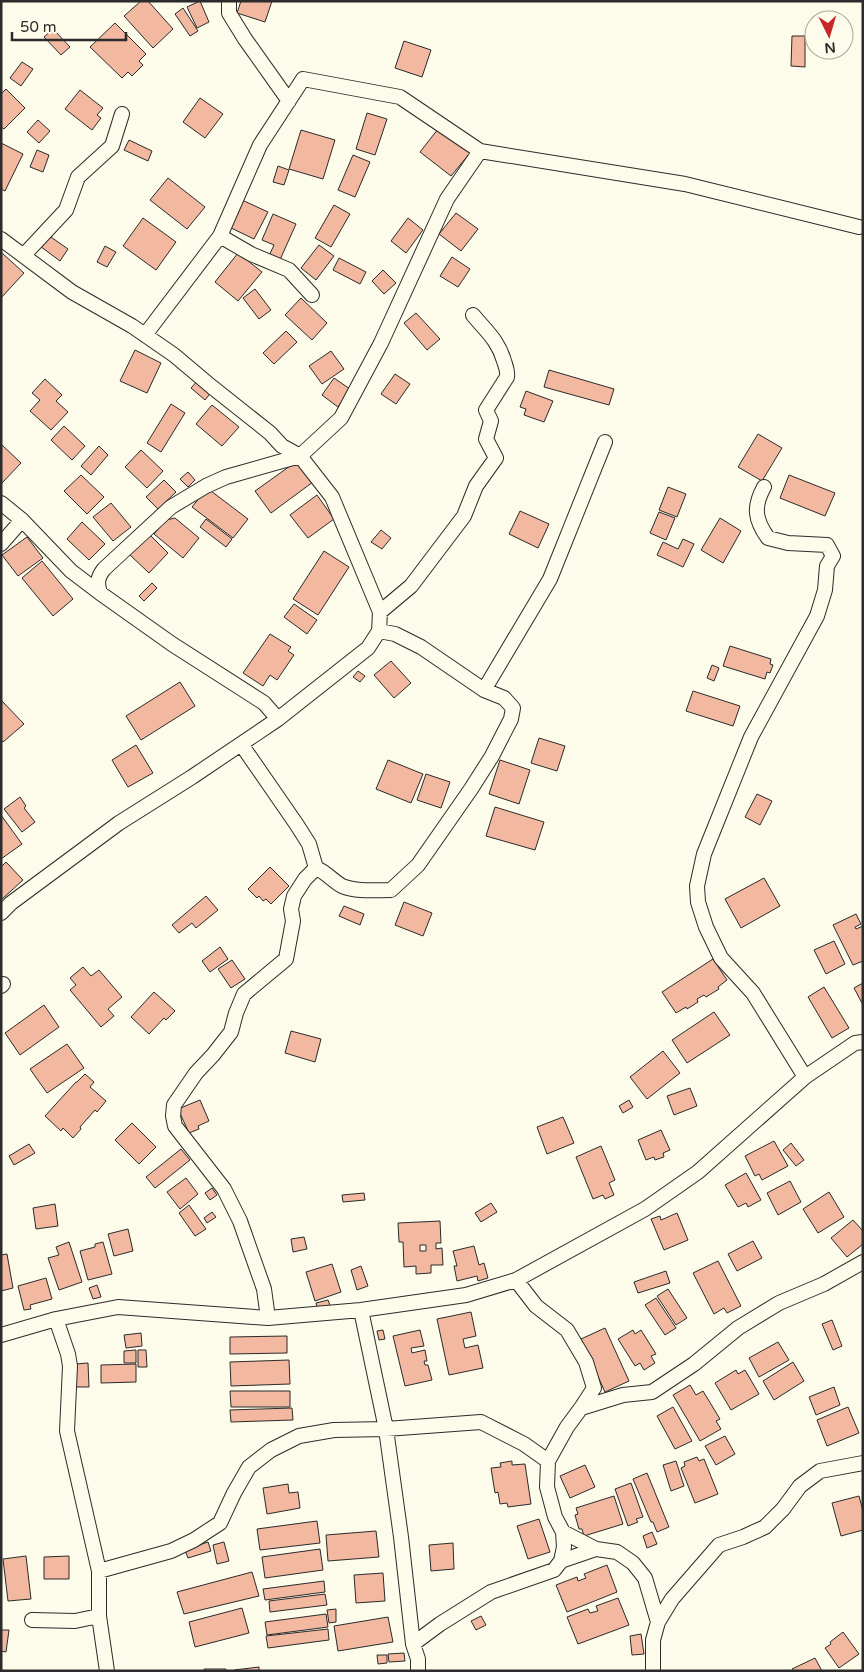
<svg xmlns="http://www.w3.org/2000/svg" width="864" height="1672" viewBox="0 0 864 1672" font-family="'Varela Round',sans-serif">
<rect width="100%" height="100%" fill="#fdfbea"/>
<!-- building -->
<path fill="#f2b8a0" stroke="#2b2b2b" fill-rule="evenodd" d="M141,1H148L173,29L153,48L124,16Z
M200,1L209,22L197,28L187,7Z
M241,1H272L265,22L237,13Z
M183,8L198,31L190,36L175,14Z
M115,23L146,54L139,61L143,65L132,76L128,72L122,78L90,47Z
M53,29L70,47L61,55L44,37Z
M792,36H805V67L791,66Z
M404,41L431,50L422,77L395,68Z
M22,62L33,69L21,86L10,78Z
M6,89L25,108L4,129L1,127V94Z
M80,90L103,108L97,115L101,118L92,130L65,109Z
M200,98L223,114L205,138L183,122Z
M367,113L387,119L375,155L356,149Z
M38,120L50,131L39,143L27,132Z
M438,129L470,153L451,176L420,152Z
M301,130L335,140L323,179L289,169Z
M129,140L152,151L148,161L124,150Z
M1,143L23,154L5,191L1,189Z
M37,150L49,155L43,172L30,167Z
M353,155L370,162L355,197L338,190Z
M278,166L289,170L284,185L273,182Z
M168,178L205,207L187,229L150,200Z
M242,200L268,212L254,239L229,227Z
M334,205L350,214L331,247L315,238Z
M456,213L478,229L461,251L439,234Z
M273,214L296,224L279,262L268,258L274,245L262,240Z
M143,218L176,242L156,270L123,246Z
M408,218L423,230L406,253L391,241Z
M48,235L68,249L60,261L40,246Z
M319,245L334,256L316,280L301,268Z
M105,246L116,252L107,267L97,262Z
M2,253L24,273L1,298V255Z
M238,253L262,272L238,301L215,282Z
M452,257L470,269L458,287L440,276Z
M339,258L366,272L360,284L333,270Z
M383,270L396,283L384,294L372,281Z
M255,289L271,310L259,319L243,298Z
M301,298L327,323L312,340L285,315Z
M416,313L440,339L427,350L404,323Z
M286,331L297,342L274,364L263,353Z
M135,350L161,363L147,393L120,381Z
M331,351L344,369L322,384L309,366Z
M549,370L614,389L609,405L544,387Z
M395,374L410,384L396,404L381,394Z
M334,378L350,389L338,407L322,395Z
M45,379L62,395L56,401L68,412L51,430L30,411L40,400L32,393Z
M199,379L213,390L205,400L191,388Z
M526,391L553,401L544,422L524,415L526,409L520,407Z
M171,404L185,413L161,452L147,443Z
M212,405L239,427L222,446L196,424Z
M64,426L85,446L72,460L51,440Z
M758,434L782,448L762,481L738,467Z
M1,444L21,463L2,483L1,482Z
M99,446L108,455L91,475L81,466Z
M141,450L163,471L147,488L125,467Z
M297,461L313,482L271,513L255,491Z
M188,472L195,480L188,487L180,479Z
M81,475L104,497L87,514L64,491Z
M789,475L835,493L825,516L780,498Z
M164,480L176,492L158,509L146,497Z
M668,487L686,494L677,517L659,510Z
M207,488L248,519L233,538L192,507Z
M317,495L334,519L308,538L290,515Z
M111,503L131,527L113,541L93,517Z
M520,511L549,524L538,548L509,534Z
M659,512L675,518L666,540L650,533Z
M175,518L199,538L183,558L154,534L166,520Z
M720,518L741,531L723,563L701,550Z
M206,519L232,539L226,547L200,527Z
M82,522L105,544L89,560L67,539Z
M381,530L391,538L382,549L371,542Z
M150,535L168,553L149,573L130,555Z
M27,537L43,558L18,576L2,555Z
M683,539L694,544L683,567L657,555L663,542L678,549Z
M324,551L349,567L318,615L293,599Z
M42,561L73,599L53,616L22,578Z
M152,583L157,588L144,601L139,596Z
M294,604L317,620L307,634L284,617Z
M270,634L291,647L288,651L294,655L277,680L270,675L263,686L243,673Z
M730,646L771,659L770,664L773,665L770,673L767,672L765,679L723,666Z
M391,661L411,683L394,698L374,675Z
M712,665L719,668L714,681L707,678Z
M358,671L365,676L360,682L353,677Z
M180,682L195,706L141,740L126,716Z
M693,691L740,706L733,726L686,711Z
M1,700L24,724L3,742L1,740Z
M539,738L565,746L557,771L531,763Z
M136,745L153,773L128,787L112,760Z
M388,760L423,774L411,803L376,789Z
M500,760L530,770L519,804L489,794Z
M426,774L450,782L441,808L417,800Z
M757,794L772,801L760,825L745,817Z
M20,797L26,806L24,808L35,822L22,832L4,809Z
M495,807L544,822L535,850L486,836Z
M1,815L22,844L1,859Z
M6,862L23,880L1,900V867Z
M270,867L289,886L271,904L266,899L263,901L259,896L257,898L248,889Z
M764,878L780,906L741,928L725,899Z
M206,896L218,910L196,928L192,923L179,933L172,925Z
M404,902L432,913L423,936L395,925Z
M344,906L364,914L360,925L339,916Z
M856,914L861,924L855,927L856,929L863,926V961L853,965L833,925Z
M834,941L845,964L826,974L814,950Z
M220,947L228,959L210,972L202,961Z
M713,959L727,980L718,987L719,989L706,997L704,995L697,999L698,1002L687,1009L686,1007L676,1013L662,992Z
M232,960L245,979L231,988L218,969Z
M83,967L91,976L99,970L122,997L108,1009L114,1016L101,1027L70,990L76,985L70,978Z
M863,983V1005L854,988Z
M824,987L849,1028L832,1038L808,997Z
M154,992L175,1011L166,1020L164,1018L149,1034L131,1017Z
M44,1005L59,1027L20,1055L5,1033Z
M714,1012L730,1035L687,1063L672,1040Z
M291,1031L321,1039L315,1062L285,1053Z
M67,1044L84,1068L47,1093L30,1069Z
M663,1051L680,1073L647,1099L630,1077Z
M85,1074L94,1082L90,1087L106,1101L97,1112L95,1110L80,1127L81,1129L73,1138L63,1128L61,1131L45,1116L76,1082H77Z
M690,1088L697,1106L674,1115L667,1096Z
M200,1100L209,1121L198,1126L199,1129L189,1133L178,1109Z
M629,1100L633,1107L623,1113L619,1106Z
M563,1117L574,1143L547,1154L537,1127Z
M132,1123L156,1147L139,1164L115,1140Z
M661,1130L670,1150L663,1153L664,1157L655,1160L654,1157L646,1160L638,1140Z
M774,1141L788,1166L762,1180L759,1174L755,1176L745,1156Z
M791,1143L804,1160L796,1166L783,1150Z
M29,1144L35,1153L14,1165L9,1156Z
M601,1146L615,1180L609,1183L614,1195L605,1199L603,1195L593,1199L576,1157Z
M181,1149L190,1160L155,1188L146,1177Z
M746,1173L761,1200L748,1207L746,1203L738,1207L725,1185Z
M186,1178L198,1194L180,1209L167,1192Z
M790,1181L801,1202L778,1215L767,1193Z
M212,1188L217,1195L210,1200L205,1193Z
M829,1192L844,1217L818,1233L803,1209Z
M364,1193L365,1200L343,1202L342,1195Z
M491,1203L497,1212L481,1222L475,1213Z
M55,1204L58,1226L36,1229L33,1208Z
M189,1205L206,1229L195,1236L179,1213Z
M212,1212L216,1217L207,1223L204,1218Z
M677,1213L688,1240L664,1250L651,1219L660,1216L661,1220Z
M853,1220L863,1231V1244L847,1257L831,1238Z
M440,1221L441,1243H436V1249L442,1248L443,1265H431V1273L416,1274V1266L404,1267L403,1242H399L398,1223ZM420,1245H426V1251H420Z
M128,1229L133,1251L114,1256L108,1234Z
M304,1237L307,1249L293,1252L291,1239Z
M753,1241L762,1258L737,1271L728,1254Z
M69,1242L82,1282L59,1290L48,1258L59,1255L56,1247Z
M103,1242L112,1274L88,1280L80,1251L95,1247V1244Z
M474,1246L479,1265L484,1263L488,1278L478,1281L477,1276L457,1281L454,1266H457L453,1251Z
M7,1254L13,1288L1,1291V1255Z
M718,1261L741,1306L727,1313L724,1308L714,1314L693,1273Z
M332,1264L341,1292L315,1301L306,1272Z
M361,1266L368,1286L357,1290L351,1270Z
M666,1271L670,1283L638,1293L634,1282Z
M46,1278L52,1299L30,1305L31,1309L24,1310L18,1286Z
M97,1285L101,1297L93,1299L89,1288Z
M668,1289L687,1318L676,1325L657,1296Z
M656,1298L676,1328L665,1335L645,1305Z
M328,1300L331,1308L318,1312L316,1303Z
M471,1312L476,1336L463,1339L465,1348L478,1345L483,1368L449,1375L437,1319Z
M832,1320L842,1346L833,1350L822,1324Z
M605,1328L629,1381L605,1392L581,1339Z
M383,1330L385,1339L379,1340L377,1331Z
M420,1330L424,1346L411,1348L412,1353L425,1350L427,1361H424L425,1365H428L432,1380L405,1386L393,1336Z
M633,1330L635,1334L641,1330L656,1354L651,1356L655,1363L644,1370L640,1363L635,1366L618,1339Z
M141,1333L142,1346L126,1348L124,1335Z
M287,1336V1353L230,1354V1337Z
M778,1342L789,1360L759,1377L749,1358Z
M136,1350V1363H124V1351Z
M138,1350H146L147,1367H138Z
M289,1360L290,1384L231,1386L230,1362Z
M793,1362L804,1381L774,1400L763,1381Z
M88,1363L89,1387H76V1364Z
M136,1364V1382L101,1383V1365Z
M736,1370L738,1374L745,1370L759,1394L731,1410L715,1383Z
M690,1385L696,1395L703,1391L720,1419L716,1421L721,1429L700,1441L673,1395Z
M834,1387L840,1405L816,1415L809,1397Z
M230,1391H290V1407H231Z
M673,1407L692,1441L675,1449L657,1416Z
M848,1407L859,1433L827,1446L817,1420Z
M292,1408L293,1420L231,1422L230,1410Z
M725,1436L735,1454L716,1465L705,1446Z
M697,1457L699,1461L704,1459L718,1494L695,1503L681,1468L685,1466L684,1462Z
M512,1461V1465L525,1464L531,1504L508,1507L507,1503L500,1504L498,1492L495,1493L491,1468L501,1467L500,1463Z
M676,1461L684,1486L671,1491L663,1465Z
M585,1465L595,1487L570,1498L560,1476Z
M647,1473L669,1527L657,1532L653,1522H651L633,1479Z
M631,1483L643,1517L636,1519L638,1522L628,1526L615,1489Z
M288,1484L289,1493L298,1492L300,1508L267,1514L263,1488Z
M614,1496L623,1524L584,1536L582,1529H579L575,1515L578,1514L576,1508Z
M859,1496L863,1511V1530L841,1536L832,1503Z
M539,1519L550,1552L528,1559L517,1526Z
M317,1521L320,1543L260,1550L257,1529Z
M376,1531L379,1557L328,1561L326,1535Z
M652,1532L657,1544L647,1548L643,1536Z
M208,1542L211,1551L188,1558L185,1550Z
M224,1542L229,1561L217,1564L213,1545Z
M453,1543L454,1569L431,1571L429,1545Z
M320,1549L323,1570L265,1578L262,1557Z
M26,1556L31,1599L8,1601L3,1559Z
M69,1556V1579H44V1557Z
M607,1565L617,1592L567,1612L556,1585L577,1577L578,1581L586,1578L584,1574Z
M252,1572L259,1596L184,1614L177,1592Z
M383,1573L385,1601L356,1603L354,1575Z
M324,1581L325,1592L265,1600L263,1589Z
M325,1594L327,1605L270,1612L269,1601Z
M618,1598L629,1625L578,1644L567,1617L588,1609L590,1613L598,1611L596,1606Z
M242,1608L249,1633L195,1647L189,1622Z
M336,1609V1622L329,1623L327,1610Z
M326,1614L328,1627L267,1635L265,1622Z
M481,1616L486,1625L476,1630L471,1621Z
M388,1617L393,1642L338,1651L334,1626Z
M328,1629L329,1640L268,1648L266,1636Z
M1,1630H9L6,1652L1,1651Z
M843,1632L859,1654L839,1668L825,1648L831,1644L830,1642Z
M641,1634L644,1654L632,1655L630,1636Z
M404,1653L405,1661L389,1662L388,1654Z
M377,1655H387V1663L378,1664Z
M815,1658L822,1671H793L792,1669Z
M259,1667V1671H234V1670Z
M204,1669H226V1671H204Z"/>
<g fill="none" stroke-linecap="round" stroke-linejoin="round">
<!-- minor casing -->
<g stroke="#2b2b2b" stroke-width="16">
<path id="minor" d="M229,1V13L245,39L289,101
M220,236L251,254L289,270L312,295
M1,239L72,292L132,326L174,355L212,387L270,433L282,446L300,456L332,497L380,612L379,631L368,648L278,719L192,777L119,823L11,903L1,913
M24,255L66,210L78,177L112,146L122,114
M145,335L220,236L260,145L303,79L400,97L480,151L685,184L859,227
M764,487C753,507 755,520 768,538L788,543L827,545L833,556L827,566L825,590L817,616L751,737L704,854L697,886L698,902L706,927L721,958L753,993L805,1077
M1,503L22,520L71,571L100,593L172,644L264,703L278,719
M1,544L22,520
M100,593C97,583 97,578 104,569L171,507L206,486L226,477L300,456L341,418L381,343L447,199L480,151
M380,612L411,586L464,516L476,486L496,458L486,439L491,421L486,410L507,377C508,371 506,367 504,361C498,340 486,331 473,315
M484,690L550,579L605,442
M241,744L297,825L309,844L316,868
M316,868C326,872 333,881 342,886C357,892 375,890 391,890L418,865L471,789L492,756L511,719L513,708L504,698L484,690L421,647L395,634L379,631
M1,986L3,984
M516,1280L536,1306L567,1330L586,1362L594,1388L581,1408
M361,1310L386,1429L401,1537L413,1644L418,1659V1671
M268,1318L264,1289L240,1221L224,1189L175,1126L173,1116L174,1105L196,1073L213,1055L231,1032L236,1013L244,994L286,959L293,921L291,909L294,896L305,879L316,868
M56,1319L68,1354L70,1366L67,1431L99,1571V1616L107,1671
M1,1335L56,1319L118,1307L268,1318L361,1310L466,1295L516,1280L645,1209L698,1172L805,1077L855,1043L863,1042
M563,1532L596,1549L617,1552L633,1563L645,1578L658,1622L653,1640V1671
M561,1561L596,1549
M99,1571L171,1551L194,1540L220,1523L234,1493L249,1467L271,1450L299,1436L334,1430L386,1429L481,1422L524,1444L548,1461
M32,1620L75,1621L99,1616
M658,1622L672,1599L719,1545L743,1537L765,1527L783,1509L800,1486L820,1471L863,1463
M413,1644L440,1624L491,1592L554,1570L561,1561L564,1547L563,1532L555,1517L547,1487L548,1461L567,1427L581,1408L623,1395L652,1392L694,1364L738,1328L779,1303L824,1284L863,1262"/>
</g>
<!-- minor -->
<use href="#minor" stroke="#fdfbea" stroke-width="14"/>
</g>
<!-- border -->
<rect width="864" height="1672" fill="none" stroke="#2b2b2b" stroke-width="5"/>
<!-- north arrow -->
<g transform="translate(829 35) rotate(175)"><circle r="24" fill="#fdfbea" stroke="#a9a89e"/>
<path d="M0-4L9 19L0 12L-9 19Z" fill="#c62828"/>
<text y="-8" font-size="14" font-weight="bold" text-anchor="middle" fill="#2b2b2b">N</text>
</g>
<!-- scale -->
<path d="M12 32v8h114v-8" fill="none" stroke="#2b2b2b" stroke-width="2.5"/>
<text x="20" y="32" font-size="15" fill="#2b2b2b" stroke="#fdfbea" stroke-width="4" paint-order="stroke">50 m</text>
</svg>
